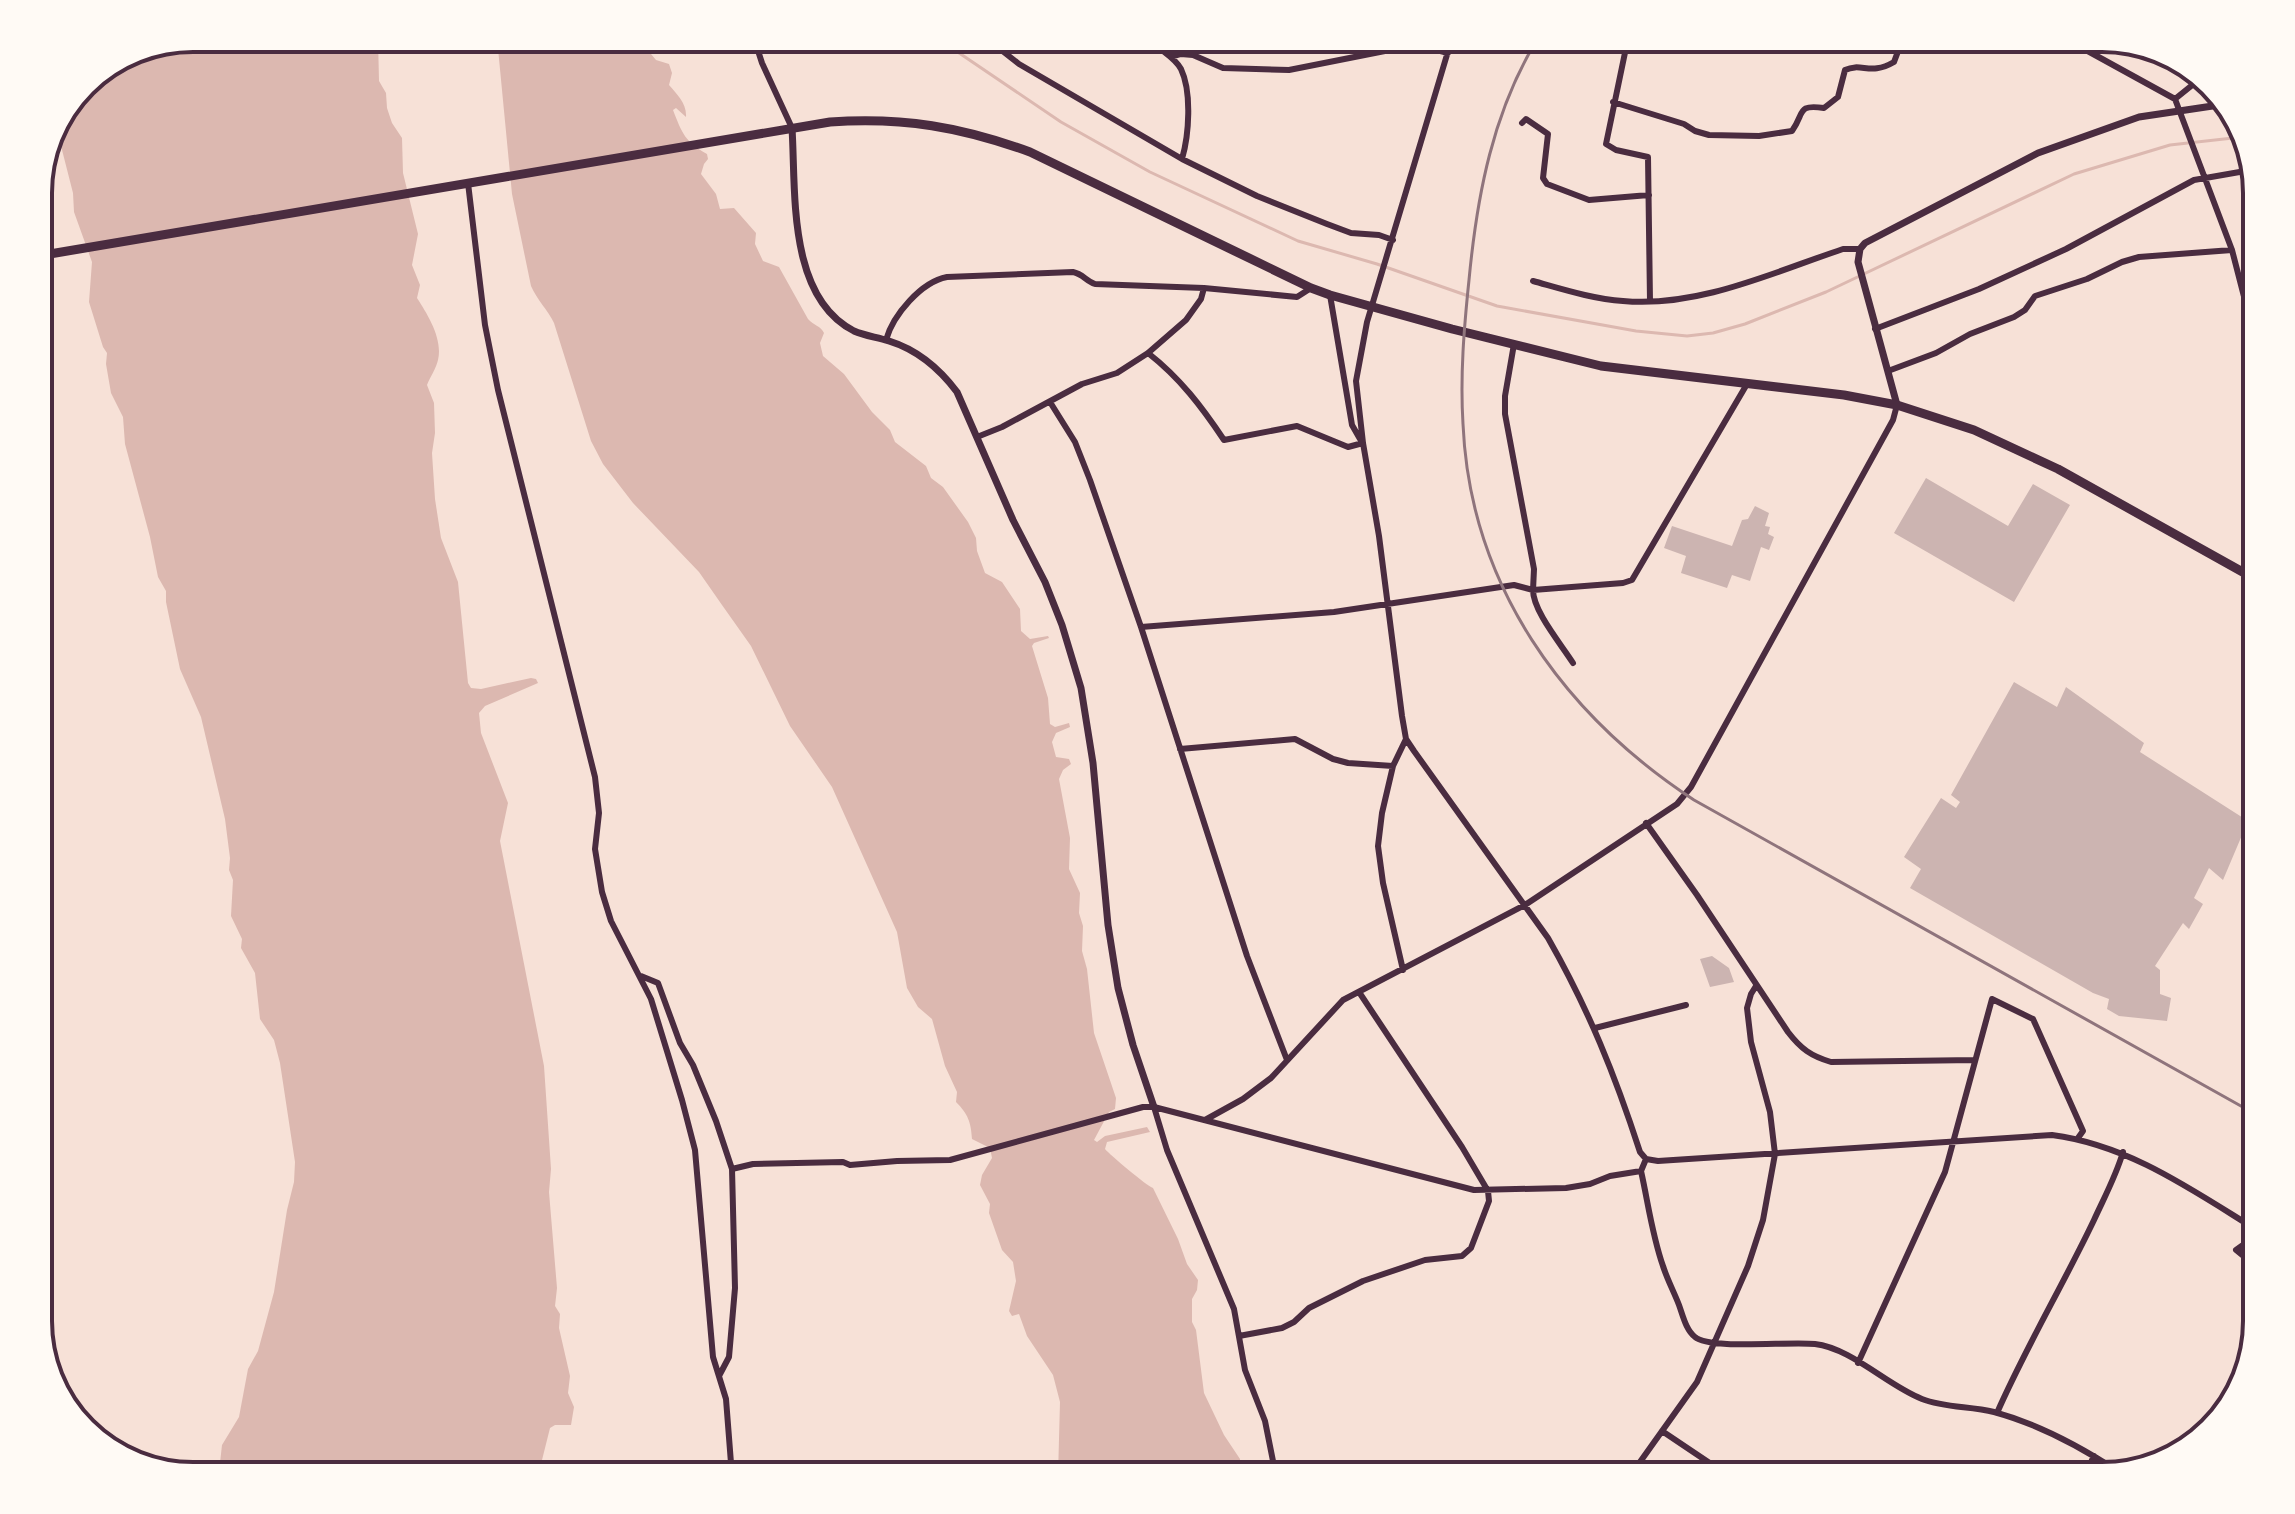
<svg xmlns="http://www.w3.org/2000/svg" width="2295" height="1514" viewBox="0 0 2295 1514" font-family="Quicksand,sans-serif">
<rect width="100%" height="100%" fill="#f7e1d7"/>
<!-- water -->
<path fill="#dcb8b0" d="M193,38H378L379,81L386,93L387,108L392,123L402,138L403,173L418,234L412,265L420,285L417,298C428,315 443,339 438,360C436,369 430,377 427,385L434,403L435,433L432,453L435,499L441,538L458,582L468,683L471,688L481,689L531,678L536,679L538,683L485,706L479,713L481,733L508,803L500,841L544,1066L551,1169L549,1192L557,1288L555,1306L560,1314L559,1328L570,1376L568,1393L574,1407L571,1425H555L550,1428L538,1476H212L220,1463L222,1445L239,1417L248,1369L258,1351L274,1292L287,1210L294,1182L295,1162L280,1063L274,1040L260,1019L255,973L241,948L242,939L231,916L233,880L229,870L230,858L225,819L201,717L180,669L166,602V591L158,577L150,537L125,444L123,417L111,393L106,364L107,353L103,347L89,302L92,262L74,212L73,193L61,146L64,128L59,125L58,119L84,83L134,50Z
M497,38H652L651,54L656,60L669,64L672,73L669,85C677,94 687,104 686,117L676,108L673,110C682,133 685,142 707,154L708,159L704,164L701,174L716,194L720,209L734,208L756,233L755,244L763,261L779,267L808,319C813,325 821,326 824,333L820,343L823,356L844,374L872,412L890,430L895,442L926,466L931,478L943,487L968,522L976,538L977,551L985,573L1002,582L1020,609L1021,631L1030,639L1048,636L1049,638L1034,643L1032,646L1048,698L1050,724L1055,727L1069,723L1070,727L1056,733L1052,742L1056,757L1069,759L1071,764L1063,770L1059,779L1070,838L1069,869L1080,893L1079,913L1083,926L1082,951L1087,969L1094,1033L1116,1098L1115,1109L1109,1112L1094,1140L1097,1142L1105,1136L1147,1127L1150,1132L1107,1142L1105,1149C1110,1155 1147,1186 1153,1188L1178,1239L1187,1264L1198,1280L1197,1290L1192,1299V1322L1196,1330L1204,1393L1224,1435L1240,1459V1470L1243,1476H1058L1060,1402L1053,1375L1027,1336L1019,1314L1012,1316L1009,1311L1016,1281L1013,1262L1002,1250L989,1213L990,1204L980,1185L982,1175L992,1158L990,1148L972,1139C971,1122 968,1114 956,1102L957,1092L945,1066L932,1019L918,1007L907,988L897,932L832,787L790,726L751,646L722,605L699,572L633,503L603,464L591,441L554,323C548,310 537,300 531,286L512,194Z"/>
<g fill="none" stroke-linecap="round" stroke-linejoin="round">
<!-- stream -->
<path stroke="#dcb8b0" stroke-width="3" d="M937,38L1061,122L1150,172L1298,241L1377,264L1497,306L1636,331L1687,336L1713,333L1745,324L1826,292L2074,174L2170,145L2242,137"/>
</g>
<!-- building -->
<path fill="#ccb4b1" d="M1926,478L2008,526L2033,484L2070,505L2014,602L1894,533Z
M1755,506L1769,513L1765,526L1770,527L1768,534L1774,537L1769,550L1761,547L1750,581L1732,575L1727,588L1681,573L1686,556L1664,548L1672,526L1732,546L1742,520L1748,519Z
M2014,682L2057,707L2066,687L2144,743L2140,752L2248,821L2223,880L2209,868L2194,898L2203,904L2189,929L2183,923L2155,966L2160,970V994L2171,998L2167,1021L2119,1016L2107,1009L2109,999L2093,993L1910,888L1921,869L1904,857L1941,798L1956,808L1960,802L1951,795Z
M1712,956L1729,968L1734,982L1710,987L1700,959Z"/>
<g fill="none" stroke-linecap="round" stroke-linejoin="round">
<!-- minor -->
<path stroke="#4a2c40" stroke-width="6" d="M754,38L762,63L792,128
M986,38L1019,64L1182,159L1257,196L1327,224L1351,233L1379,235L1393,240
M1149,38C1158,50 1174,56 1181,69C1192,92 1189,135 1182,159
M1452,38L1367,322L1356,381L1363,443L1379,536L1402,716L1406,739L1414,751L1548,938C1589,1010 1615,1075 1640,1152L1646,1159L1658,1161L2052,1135C2129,1145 2192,1190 2257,1230
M2064,38L2175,99L2232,250L2257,347
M1171,57L1181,54L1193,55L1223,68L1289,70L1405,47L1422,46L1448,53
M2175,99L2201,78
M1613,102L1684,124L1695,131L1709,135L1759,136L1792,131C1805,113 1796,104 1824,108L1838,97L1845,70C1862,62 1870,76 1894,62L1903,38
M1522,123L1526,119L1548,134L1543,178L1547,184L1589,200L1649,195
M468,183L485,325L498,390L595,777L599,813L595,849L602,892L611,921L651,999L682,1100L695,1150L713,1357L726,1399L732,1476
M1533,281C1562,289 1593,299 1623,301C1698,308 1774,272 1843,249H1860
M1330,295L1352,425L1360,439
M1650,301L1648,157L1616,150L1606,144L1627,43L1664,44L1667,38
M1875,329L1979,289L2066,249L2194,180L2251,170
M886,340C893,315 921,282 947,277L1073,272C1083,274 1086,281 1095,284L1204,288
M1514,344L1505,396V414L1534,569L1533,590L1623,583L1632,580L1747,384
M1148,353C1180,378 1202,407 1224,440L1297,426L1348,447L1363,443
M1888,371L1936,353L1970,334L2014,317L2025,310L2035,296L2087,279L2122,262L2139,257L2232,250
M1050,402L1075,442L1090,480L1141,627L1247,956L1287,1060
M977,437L1002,427L1082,384L1117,373L1148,353L1186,320L1201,299L1204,288L1297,297L1311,288
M1141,627L1334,612L1514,585L1533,590C1533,611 1561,644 1573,663
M1180,749L1295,739L1333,759L1348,763L1393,766
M1646,823L1697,895L1788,1032C1801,1049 1811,1056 1831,1062L1975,1060
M1403,970L1383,883L1378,846L1382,813L1393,766L1406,739
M641,976L658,983L680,1043L693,1065L716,1121L732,1169L735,1288L729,1357L719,1376
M1595,1028L1686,1005
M1154,1107L1167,1150L1234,1309L1245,1370L1265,1421L1276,1476
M1205,1120L1243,1099L1271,1078L1343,1000L1525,905L1677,804L1691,787L1893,420L1897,405
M1646,1159L1641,1171C1648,1202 1652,1235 1663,1266C1667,1279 1674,1292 1679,1305C1683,1316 1686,1330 1695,1337C1710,1350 1791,1341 1815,1344C1851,1348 1888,1386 1922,1399C1945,1408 1970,1406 1994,1412C2038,1424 2081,1447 2119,1472
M732,1169L753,1164L843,1162L850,1165L897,1161L950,1160L1143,1107H1154L1474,1190L1566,1188L1590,1184L1610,1176L1641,1171
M2255,1228L2243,1245L2236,1250L2257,1267
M1239,1336L1282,1328L1294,1322L1309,1308L1363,1281L1425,1260L1462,1256L1471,1248L1489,1201L1488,1191L1462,1147L1359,992
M1858,1363L1945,1172L1992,999L2033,1019L2083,1131L2078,1138
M1997,1413C2026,1347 2063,1285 2094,1220C2104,1198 2116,1176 2123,1152
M1662,1431L1729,1476
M1630,1476L1697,1382L1748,1266L1763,1220L1775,1154L1770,1112L1751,1042L1747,1008L1751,994L1756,986
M2084,1476L2094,1456"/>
<!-- tertiary -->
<path stroke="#4a2c40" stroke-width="7" d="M792,128C796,191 787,297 854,331C865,336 877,337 889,341C918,350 939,368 957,392L1013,520L1045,582L1062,625L1081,688L1093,763L1108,925L1118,988L1133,1045L1154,1107
M1897,405L1858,262L1860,249L1865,243L2038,153L2139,117L2226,104"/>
<!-- primary -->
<path stroke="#4a2c40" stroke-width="9" d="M38,256L830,122C904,117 961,127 1030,152L1311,288L1330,295L1452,329L1601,366L1844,395L1897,405L1974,430L2058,469L2257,580"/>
<!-- rail -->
<path stroke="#8f747c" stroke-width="3" d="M1538,38C1493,111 1477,195 1469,280C1464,328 1460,376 1463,424C1470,585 1563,714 1694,800L2257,1115"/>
</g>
<!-- crop -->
<path d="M0 0H2295V1514H0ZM193 52H2102A141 141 0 0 1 2243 193V1321A141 141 0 0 1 2102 1462H193A141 141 0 0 1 52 1321V193A141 141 0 0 1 193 52Z" fill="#fffaf5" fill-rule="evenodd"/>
<path fill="none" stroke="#4a2c40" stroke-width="4" d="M193 52H2102A141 141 0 0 1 2243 193V1321A141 141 0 0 1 2102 1462H193A141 141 0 0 1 52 1321V193A141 141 0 0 1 193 52Z"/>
</svg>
